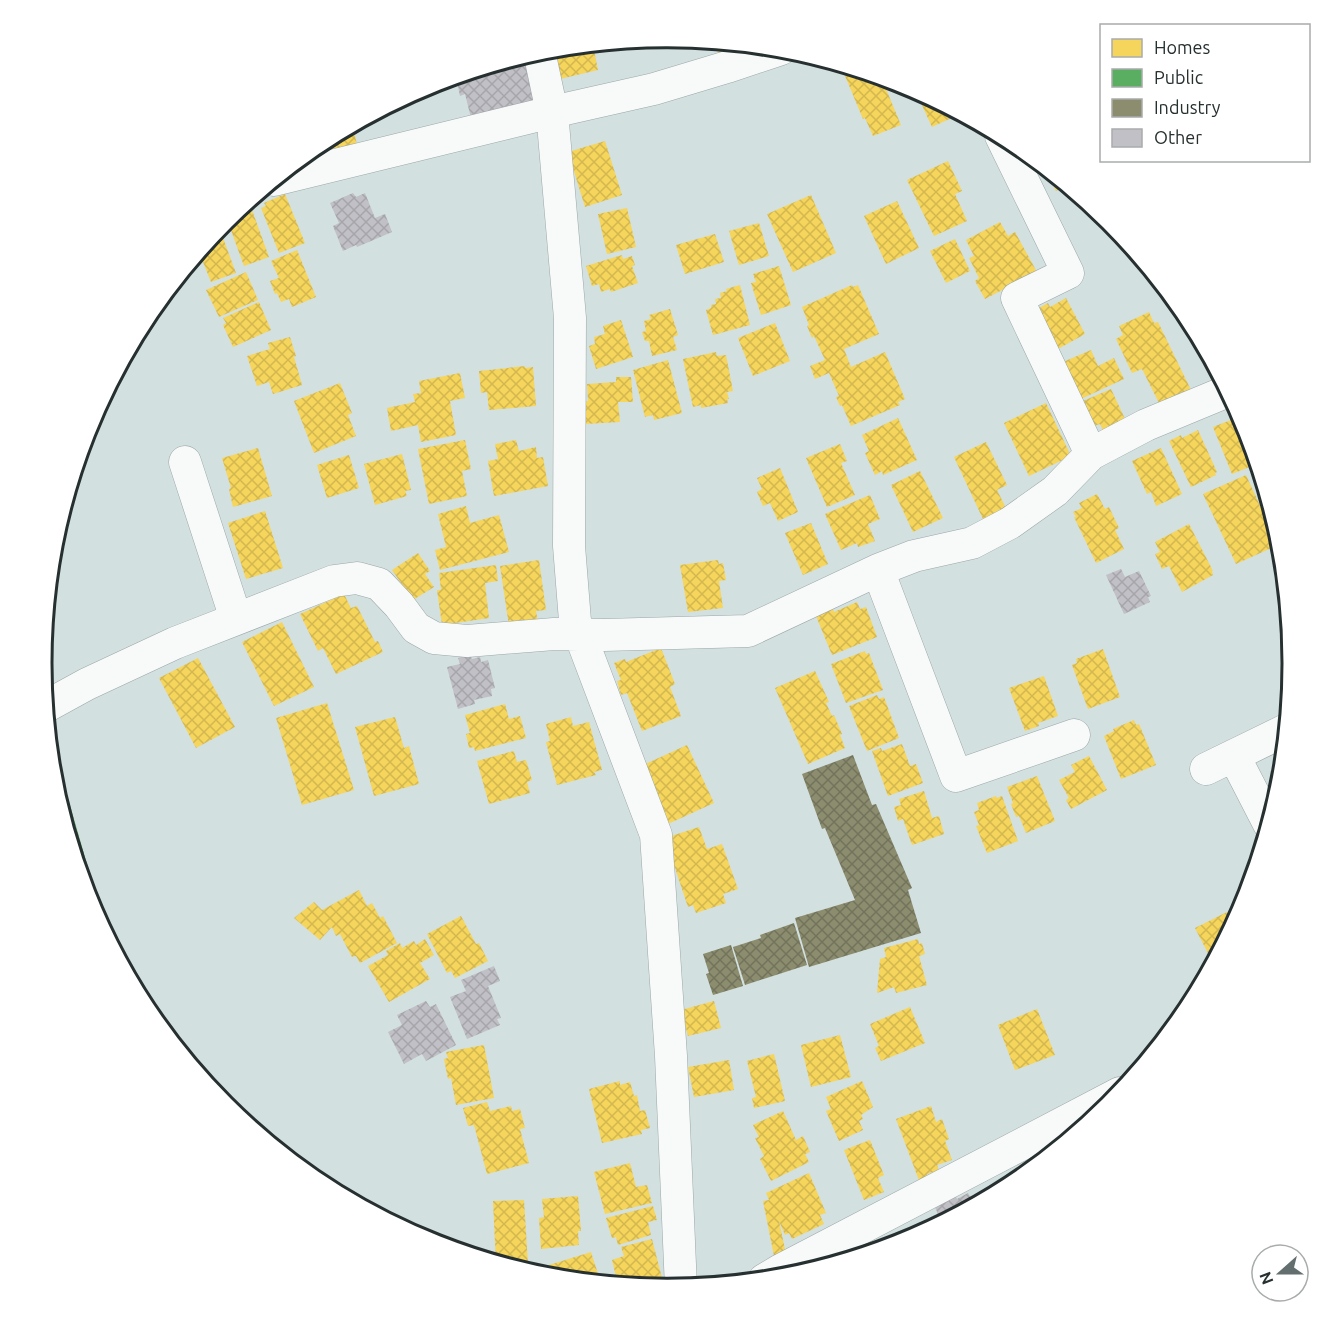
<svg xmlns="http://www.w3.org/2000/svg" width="1334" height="1327" viewBox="0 0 1334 1327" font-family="Ubuntu,sans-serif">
<defs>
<pattern id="homes-cross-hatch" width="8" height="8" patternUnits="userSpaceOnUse" patternTransform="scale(1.5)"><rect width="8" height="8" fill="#f6d55c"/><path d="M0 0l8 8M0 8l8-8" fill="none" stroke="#d3b750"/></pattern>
<pattern id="public-cross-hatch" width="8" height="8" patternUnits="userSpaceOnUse" patternTransform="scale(1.5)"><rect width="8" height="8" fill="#5aae61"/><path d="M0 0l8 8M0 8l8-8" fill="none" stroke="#4a8e50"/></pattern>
<pattern id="industry-cross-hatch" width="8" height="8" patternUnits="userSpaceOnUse" patternTransform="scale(1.5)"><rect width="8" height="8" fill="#8c8c6e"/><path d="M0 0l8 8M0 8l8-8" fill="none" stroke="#72735b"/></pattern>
<pattern id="building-cross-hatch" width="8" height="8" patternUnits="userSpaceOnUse" patternTransform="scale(1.5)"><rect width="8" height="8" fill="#c0c0c6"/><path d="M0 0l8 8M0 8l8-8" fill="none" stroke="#a5a5aa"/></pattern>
</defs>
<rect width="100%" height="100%" fill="#d3e0e0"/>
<!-- homes -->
<path fill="url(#homes-cross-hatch)" d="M704,41L740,45L719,54L716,47L708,50Z
M593,45L598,70L560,79L550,49Z
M844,66L881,77L901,125L873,136L865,118L863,119L843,71L846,70Z
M915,90L960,114L932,127Z
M352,125L357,144L320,154L317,145Z
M605,141L622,195L585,207L568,152Z
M1029,154L1037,161L1043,166L1036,169Z
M948,161L962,191L955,194L967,221L934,236L907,180Z
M1044,167L1066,185L1056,191Z
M285,194L305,243L279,253L261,208L266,206L264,203Z
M811,195L836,253L793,272L767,214Z
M897,201L919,248L886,264L864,216Z
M627,208L636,247L607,254L598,214Z
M252,210L269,257L244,266L228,222L231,221L230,217Z
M1000,222L1008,236L1015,232L1037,272L985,299L975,281L979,278L969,258L974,256L966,240Z
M759,223L769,256L739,265L729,231Z
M219,227L236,273L211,282L199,252Z
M715,234L724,262L685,274L676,245Z
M955,239L970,271L946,283L930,251Z
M297,250L316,297L292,307L289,299L281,302L277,293L275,294L270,281L279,278L271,261Z
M622,255L623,259L632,256L635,265L632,266L638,283L611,292L610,289L601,292L599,284L592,286L586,266Z
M779,266L791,305L761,315L751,283L756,282L753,274Z
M246,272L258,300L219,317L206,290Z
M740,285L750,325L713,335L706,310L711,308V305L716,304L715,299L721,298L720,293L727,291L726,289Z
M852,285L853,287L858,285L879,334L844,349L851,367L885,352L905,399L898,402L900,405L851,426L842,405L840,406L836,397L839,396L829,373L815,379L810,366L825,360L814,336L812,338L807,326L809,325L802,307Z
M1066,298L1085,334L1058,349L1037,309L1048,303L1050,307Z
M259,302L271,330L233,347L223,325L226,323L223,318Z
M670,309L678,335L673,337L677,350L652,356L649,341H645L642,332L646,331L644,321L651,319L649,315Z
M1149,312L1154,323L1158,322L1191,390L1160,405L1142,369L1132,373L1116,339L1123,335L1119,326Z
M621,320L633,357L596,369L589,346L595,344L594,337L605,334L603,326Z
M775,323L790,361L753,376L738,338Z
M290,337L296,356L294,357L302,385L273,394L269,382L257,386L247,356L270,349L268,343Z
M1091,350L1098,366L1114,358L1124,379L1081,399L1063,362Z
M716,352L717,356L726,355L733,391L727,392L729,399H727L728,403L701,408V405L693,407L683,359Z
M668,360L682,413L654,420L653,415L645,417L633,370Z
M525,366V368L533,367L536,406L489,410L487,392L481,393L479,371Z
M460,373L465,398L450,401L456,435L421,442L418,425L391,431L387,408L415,402L413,394L421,393L419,381Z
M616,377H631L633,402H618L620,422L585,424V401H588L587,384L616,382Z
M340,383L352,413L348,415L356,436L314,453L294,401Z
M1111,389L1126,421L1103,431L1100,424L1094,426L1083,401Z
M1046,403L1071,456L1029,476L1004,423Z
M1241,416L1245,424L1257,464L1232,474L1213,427Z
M898,418L917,460L883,475L882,471L875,475L865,453L869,451L862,435Z
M1198,430L1217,472L1215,473L1216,475L1191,487L1169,441L1181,435L1182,438Z
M465,440L471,469L462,471L467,496L429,504L418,449Z
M516,440L519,451L536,447L537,458L543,457L548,486L494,496L488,461L498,459L495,444Z
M986,442L1007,485L997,490L1006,508L983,519L954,457Z
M840,444L847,461L841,463L855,495L827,507L806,458Z
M258,448L272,496L233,507L229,489L231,488L222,458Z
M1161,448L1182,494L1156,506L1151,492L1147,494L1132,461Z
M402,454L411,490L405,491L407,496L375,505L364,464Z
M349,455L359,488L327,498L317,465Z
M780,468L798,512L778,521L770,503L763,506L757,492L762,489L757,478Z
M920,471L943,518L913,532L891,485Z
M1246,475L1278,545L1236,564L1203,494Z
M1097,494L1105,509L1109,507L1119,528L1115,530L1124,549L1096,563L1074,517H1076L1073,512L1082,508L1079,503Z
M870,495L880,519L868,524L875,541L858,547L857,543L841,550L825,514Z
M466,506L470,523L499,515L509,552L440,570L435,550L446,547L438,514Z
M265,511L283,568L246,579L228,523Z
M811,523L828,564L803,575L785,533Z
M1189,524L1213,571H1212L1213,575L1182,592L1169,566L1162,569L1155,554L1160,552L1155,542Z
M418,553L430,571L425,574L434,587L413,600L392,570Z
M539,560L546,610L536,611L538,622L509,626L500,566Z
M718,560L719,564L723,563L726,580L719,581L723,608L688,612L680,565Z
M496,565L498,581L485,583L489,618L442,625L437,590H441L439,573Z
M344,594L351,608L357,606L375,642L378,641L383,652L336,674L323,648L318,651L300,614Z
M857,602L860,609L866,607L877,637L832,655L816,616L833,609L834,612Z
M282,622L314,687L274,706L242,642Z
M661,648L675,684L670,687L681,716L642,731L627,693L621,695L617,681L621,680L614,663L625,659L626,662Z
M1103,649L1120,697L1088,709L1072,665L1077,663L1076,659Z
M865,651L866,654L869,653L883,690L846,703L831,664Z
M198,658L235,727L196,748L159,678Z
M815,671L829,702L826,703L832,716L834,715L842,734L840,735L845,748L808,764L775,688Z
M1044,676L1058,716L1038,723L1039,726L1025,731L1009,688Z
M877,695L879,699L884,697L899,738L867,751L849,706Z
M327,703L354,790L302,805L276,718Z
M505,704L509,719L520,716L526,738L475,751L474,747L469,748L466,734L470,733L465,715Z
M395,717L404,748L409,746L419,784L374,796L355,727Z
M571,717L573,726L589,722L602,770L594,772L596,775L557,785L546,742L550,741L546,724Z
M1134,720L1136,725L1139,724L1156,765L1121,779L1104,736L1114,731L1113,729Z
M902,744L910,766L916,764L923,783L888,796L872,751L881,748L882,751Z
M687,745L714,803L668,824L641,766Z
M514,751L517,762L526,760L532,780L527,782L530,793L489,804L477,761Z
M1089,756L1107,790L1071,809L1066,800L1069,798L1059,780L1075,772L1071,765Z
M1037,776L1055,821L1026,833L1019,816L1016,817L1011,804L1013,803L1007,787Z
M924,791L932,818L939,816L944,834L912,845L903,819L898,821L894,807L901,805L899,799Z
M996,796L997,798L1002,796L1018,841L987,853L976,826L979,825L974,812L979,810L977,803Z
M699,827L707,849L722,844L738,889L723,894L726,903L696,913L693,905L688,907L665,838Z
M359,890L367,906L372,903L380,918L383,916L397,943L360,963L356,956L352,957L340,934L336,936L332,927L320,940L294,918L314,902L322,910Z
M1227,912L1234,925L1213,963L1195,928Z
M461,916L476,944L479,943L488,961L455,978L451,971L447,973L427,934Z
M425,939L434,955L420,963L430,979L389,1002L368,966L388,955L386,951L400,943L402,948L414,941L416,945Z
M918,939L919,944L922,943L925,954L919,956L927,985L896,993L894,987L877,993L880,959L886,957L884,948Z
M714,1001L721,1028L688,1036L681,1010Z
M910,1007L925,1043L881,1061L875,1048L879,1046L870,1024Z
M1037,1009L1055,1055L1015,1070L998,1025Z
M840,1035L851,1077L811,1087L801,1045Z
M484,1045L494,1098L456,1105L451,1078L448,1079L444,1059L448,1058L446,1052Z
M774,1054L785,1101L754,1108L752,1098L756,1097L747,1061Z
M729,1060L734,1090L694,1097L688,1067Z
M620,1081V1085L630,1082L634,1096L637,1095L640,1111L645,1110L650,1128L641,1130L642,1134L602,1143L589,1089Z
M862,1081L873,1107L861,1115L863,1119L859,1121L863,1130L839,1141L826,1111L831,1109L826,1097Z
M487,1102L490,1111L511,1106L512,1111L520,1109L525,1128L520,1129L529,1163L487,1174L474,1125L468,1126L463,1108Z
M931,1106L936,1122L942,1119L949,1139L945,1141L952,1160L937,1165L939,1170L927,1174L929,1179L920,1183L896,1119Z
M783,1111L796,1140L803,1136L810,1152L805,1154L809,1162L771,1181L760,1159L764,1156L755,1138L759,1137L753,1125Z
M870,1140L884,1175L878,1178L884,1192L864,1200L844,1150Z
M630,1163L636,1187L647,1185L652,1203L605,1214L594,1172Z
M1030,1164L1033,1169L1013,1185L1007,1175Z
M809,1173L826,1213L820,1215L824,1224L792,1239L789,1233L785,1235L779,1221L786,1254L774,1256L763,1201L769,1200L766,1193Z
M578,1196L581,1231H578L579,1245L541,1249L539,1218L544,1217L542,1199Z
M524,1200L528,1264L504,1265L496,1263L493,1201Z
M653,1206L657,1220L648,1222L651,1235L618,1245L616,1237L612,1238L606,1218Z
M652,1239L662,1278L631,1286H628L627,1283L618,1285L612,1260L624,1256L621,1247Z
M867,1240L872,1252L847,1260L843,1250Z
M591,1252L601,1283L553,1278L549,1265Z"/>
<!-- public -->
<path fill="url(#public-cross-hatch)" d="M55,754L103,919L98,920L89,903L53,785L50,755Z"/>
<!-- industry -->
<path fill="url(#industry-cross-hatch)" d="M853,755L872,805L876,804L912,888L908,890L921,933L809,967L795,918L855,900L825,828L822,829L802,774Z
M794,923L807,965L745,985L733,947L761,938L760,935Z
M731,945L743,986L713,995L706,974L709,973L703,954Z"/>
<!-- building -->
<path fill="url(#building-cross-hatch)" d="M530,54L539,100L471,118L465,94L460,96L456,77Z
M353,193L356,197L365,193L375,218L385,214L392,232L357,247L356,245L343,251L333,226L339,223L330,203Z
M1121,569L1125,577L1139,571L1151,596L1148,597L1150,602L1124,614L1106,575Z
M470,654L472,659L480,657L481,662L488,660L495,688L491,689L492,696L474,700L475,704L458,709L447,667L460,664L458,658Z
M494,966L500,981L488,986L501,1018L497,1019L500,1025L467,1039L450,997L466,991L461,980Z
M426,1001L430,1007L436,1004L456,1045L426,1061L422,1054L404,1064L388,1032L402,1025L397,1015Z
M954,1193L957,1199L968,1193L975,1205L942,1223L933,1203Z"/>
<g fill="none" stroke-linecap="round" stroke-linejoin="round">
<!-- minor casing -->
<g stroke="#9ca6a6" stroke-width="33">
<path id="minor" d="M539,51L552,112L570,318L569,546L575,621L656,835L671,1056L681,1288
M1001,136L1068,273L1017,298L1091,454
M274,180L552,112L654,89L727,67L781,49
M185,462L236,619
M878,570L956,776L1074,735
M45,707L87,684L175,643L334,581L357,578L379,584L399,605L416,628L434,638L467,641L554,634L604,635L748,631L878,570L914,556L972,543L1010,523L1055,491L1091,454L1146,425L1228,391
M1234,756L1269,824
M1206,769L1286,730
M764,1280L779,1271L1120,1093"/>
</g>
<!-- minor -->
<use href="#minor" stroke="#f8fafa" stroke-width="32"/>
</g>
<!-- crop -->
<path d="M0 0H1334V1327H0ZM52 663a615 615 0 1 1 1230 0a615 615 0 1 1-1230 0Z" fill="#fff" fill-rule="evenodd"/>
<path fill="none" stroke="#273030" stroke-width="3" d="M52 663a615 615 0 1 1 1230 0a615 615 0 1 1-1230 0Z"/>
<!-- legend -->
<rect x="1100" y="24" width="210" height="138" fill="#ffffff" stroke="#a9acac" stroke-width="1.5"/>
<rect x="1112" y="39" width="30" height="18" fill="#f6d55c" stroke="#a9acac" stroke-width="1.5"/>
<text x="1154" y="54" font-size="18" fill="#273030">Homes</text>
<rect x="1112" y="69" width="30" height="18" fill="#5aae61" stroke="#a9acac" stroke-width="1.5"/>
<text x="1154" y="84" font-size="18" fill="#273030">Public</text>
<rect x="1112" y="99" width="30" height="18" fill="#8c8c6e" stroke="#a9acac" stroke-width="1.5"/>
<text x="1154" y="114" font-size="18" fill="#273030">Industry</text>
<rect x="1112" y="129" width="30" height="18" fill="#c0c0c6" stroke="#a9acac" stroke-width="1.5"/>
<text x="1154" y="144" font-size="18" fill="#273030">Other</text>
<!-- north arrow -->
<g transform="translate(1280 1273) rotate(249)"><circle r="28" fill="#ffffff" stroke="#a9acac" stroke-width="1.5"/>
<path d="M0-4.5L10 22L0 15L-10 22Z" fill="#636e6e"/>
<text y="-9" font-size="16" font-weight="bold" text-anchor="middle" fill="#273030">N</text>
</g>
</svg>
